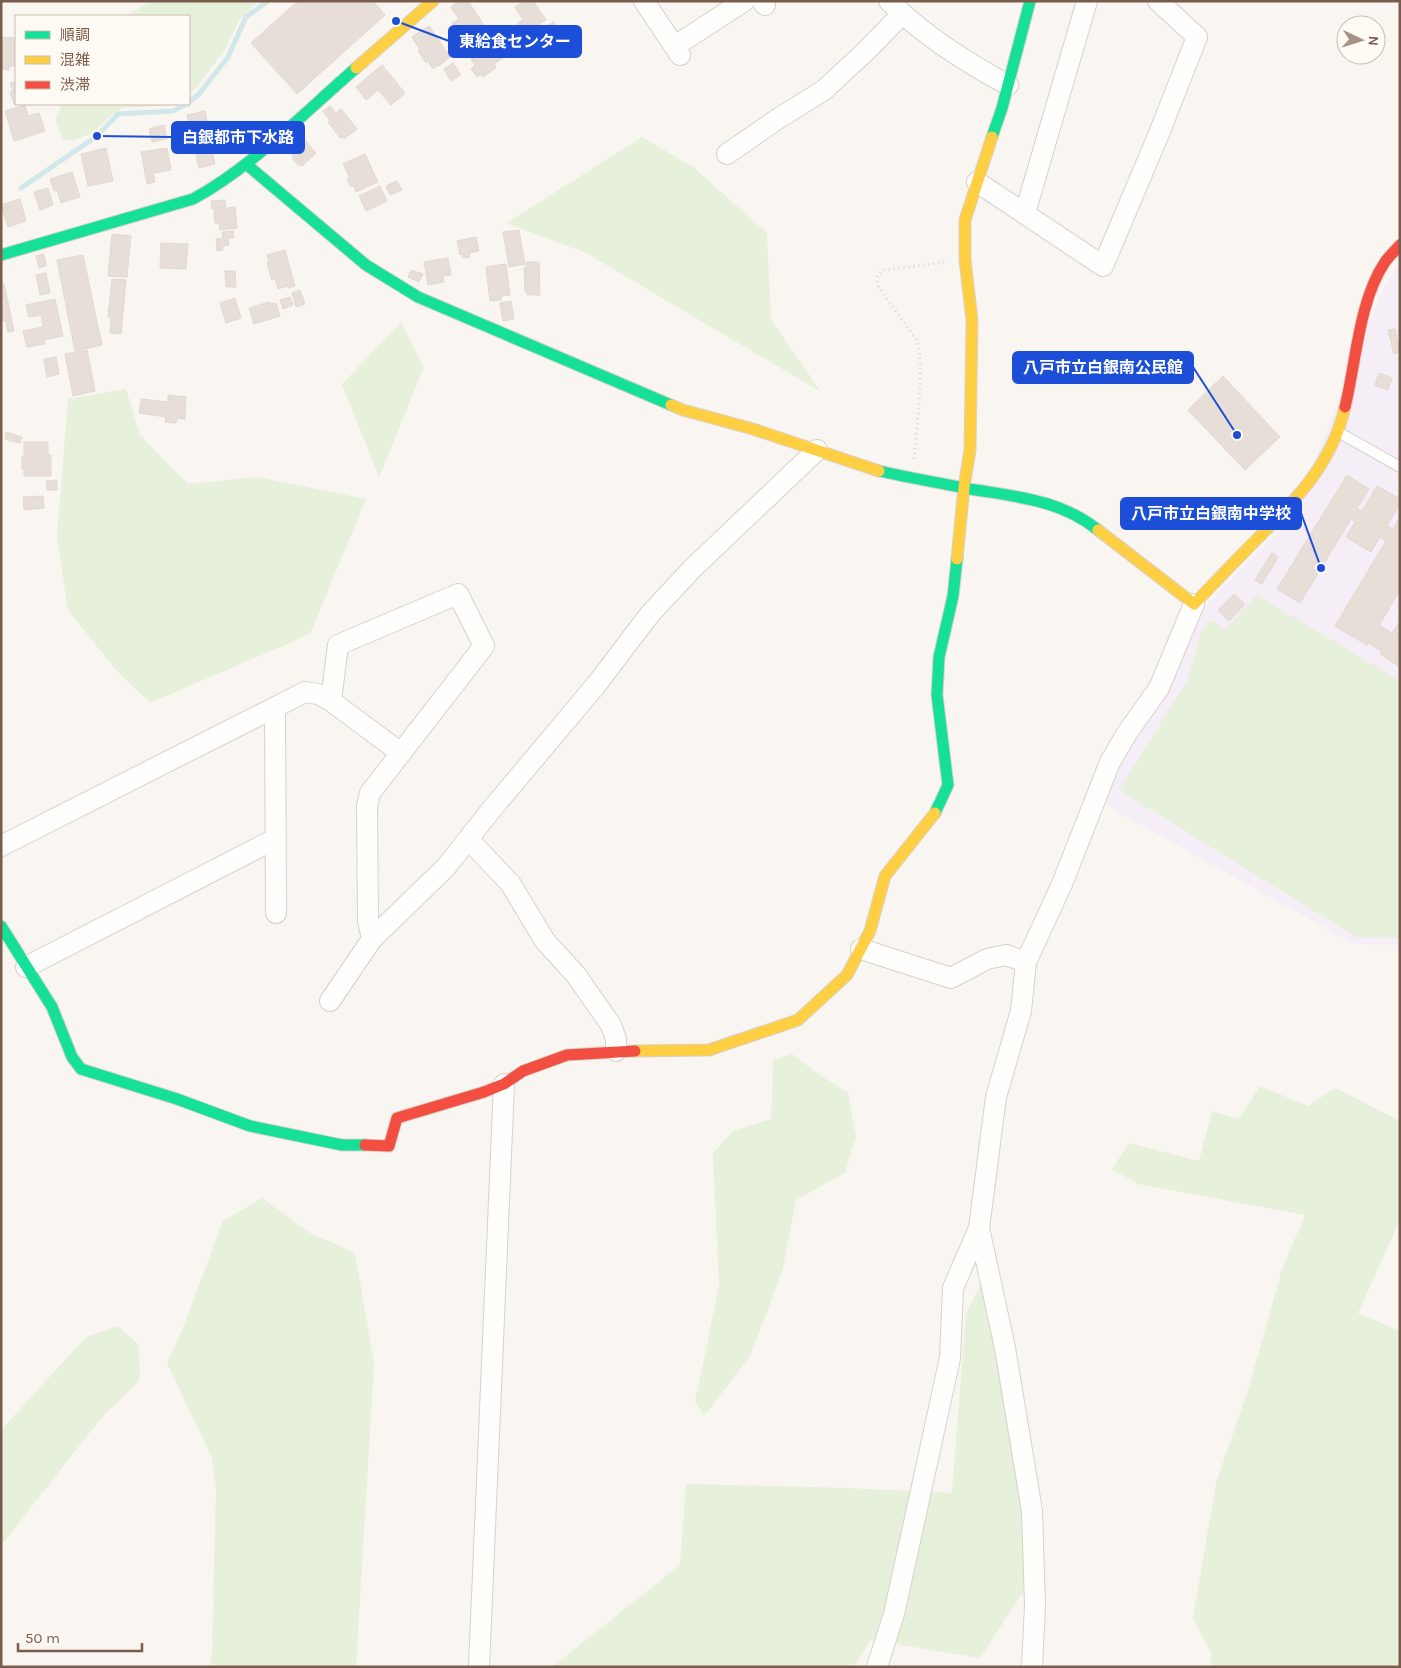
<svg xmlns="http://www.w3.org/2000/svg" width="1401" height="1668" viewBox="0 0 1401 1668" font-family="Karla,'Noto Sans JP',sans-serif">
<rect width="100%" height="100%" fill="#f9f5f0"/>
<!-- education -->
<path fill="#f6eef6" d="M1400,262V945L1354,944L1100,802L1195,616L1291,520L1383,289Z"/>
<!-- green -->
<path fill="#e7f0db" d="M150,1H259L240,19L226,48L200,83L189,96V16H127Z
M61,104H175L173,105L122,108L110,116L94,132L75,140H62L56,120Z
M642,137L693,167L767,233L771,320L821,392L586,253L507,223Z
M401,322L424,367L379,477L342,384Z
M126,389L140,435L188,484L257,477L366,499L310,634L150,703L115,669L68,610L57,537L68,399Z
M1257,595L1400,681V938L1356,937L1119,790L1188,679L1201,632L1211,620L1225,629Z
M792,1054L817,1073L848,1093L856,1136L845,1173L796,1200L782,1272L750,1356L704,1416L695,1402L719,1286L713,1153L733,1131L771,1119L773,1060Z
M1260,1086L1308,1106L1335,1088L1400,1121V1220L1358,1313L1400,1331V1667H1210L1212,1654L1193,1618L1216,1483L1249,1387L1282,1269L1305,1215L1138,1184L1112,1169L1129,1143L1199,1161L1212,1111L1239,1119Z
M262,1198L310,1233L355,1253L374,1363L356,1667H209L212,1651L216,1488L211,1456L167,1363L183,1328L223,1221Z
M985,1277L1022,1490L1027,1586L980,1658L871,1640L853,1667H552L680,1565L686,1484L849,1488L952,1493L966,1313Z
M118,1326L139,1345L140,1380L102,1417L3,1543L1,1542V1430L86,1337Z"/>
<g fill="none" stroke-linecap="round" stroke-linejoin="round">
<!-- stream -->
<path stroke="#d0e8ea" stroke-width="5" d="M189,102L199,94L228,57L246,17L268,1
M21,188L97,136L118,114L173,111L187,104"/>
</g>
<!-- building -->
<path fill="#e6ded7" stroke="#e2d8d2" d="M298,1H373L385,15L297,94L251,43Z
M459,1H468L484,25L459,41L454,33L457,31L452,23L459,19L451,7Z
M524,1H533L546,20L525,34L518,23L523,20L515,7Z
M554,22L556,28L541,34L539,29Z
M429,26L450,57L439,66L438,65L433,69L428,61L426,63L418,51L420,50L412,37Z
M488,27L507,55L494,64L496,68L483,77L481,74L477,77L471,69L475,65L471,59L474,58L468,48L481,40L477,34Z
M1,37L16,38V66H9V70L1,69Z
M453,63L461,75L451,81L444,69Z
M382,65L405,93L391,105L378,90L366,100L356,87Z
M16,81V103L14,104L10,92L13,91L10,83Z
M25,105L28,116L39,113L45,131L14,141L5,111Z
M330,106L336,113L341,109L357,129L344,139L343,137L340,138L328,122L330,121L323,111Z
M205,111L210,138L193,141L187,115Z
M164,125L167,139L152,142L149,129Z
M299,133L316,153L302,166L301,164L299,166L292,158L294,157L284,146Z
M210,141L215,164L199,168L194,144Z
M106,148L113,181L88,186L81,154Z
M167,148L171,170L153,173L155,182L147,184L141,152Z
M365,154L378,182L356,192L354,186L351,187L347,179L350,178L343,164Z
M72,172L80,197L61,203L57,190L54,191L50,179Z
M397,181L402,190L390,195L386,186Z
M380,186L387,201L366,211L359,196Z
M48,188L53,205L40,210L34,192Z
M20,199L26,221L8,227L1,205Z
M225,200L226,207L212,209L211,201Z
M235,207L237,228L220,230L219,223H215L214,210Z
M519,230L525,264L509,267L503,232Z
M233,231L234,238H228L229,245L223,246V250L217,251L216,239L223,238L222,232Z
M112,234L131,236L127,277L108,276Z
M476,237L479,251L469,253L470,257L463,258V254L460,255L457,241Z
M161,243L188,244L186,269L160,268Z
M285,250L295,286L288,288L287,286L278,289L275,279L272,280L267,263L269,262L267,255Z
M44,254L46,266L39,268L36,256Z
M83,255L102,345L75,351L57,260Z
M448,258L451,275L443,276L444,282L428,285L424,262Z
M526,262H539L540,295H527V292H525L524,268H526Z
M506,264L510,295L501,296V300L490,301L486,267Z
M411,270L423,274L419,282L408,277Z
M225,271H235L236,287H226Z
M46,273L50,293L40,295L36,275Z
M112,279L126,280L121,334L110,333L111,317H108Z
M4,284L14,331L8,332L5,320L1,321V285Z
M300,290L305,304L296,307L292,293Z
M290,297L293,305L283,309L280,300Z
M235,298L241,318L226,323L220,303Z
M55,299L63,336L44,340L45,344L27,347L23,331L43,327L41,315L29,317L26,305Z
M511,301L514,319L503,321L500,303Z
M269,302L270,304L276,303L280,316L254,324L249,308Z
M1395,329L1400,352L1394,354L1388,330Z
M87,350L95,391L73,396L65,354Z
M56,357L59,374L47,377L44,359Z
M1379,373L1392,378L1388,390L1375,385Z
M1223,376L1280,437L1245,470L1188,410Z
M168,395L186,397L185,419L177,418L176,423L165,422L166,417L139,413L141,399L168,402Z
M6,432L22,437L20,443L5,439Z
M24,442H48V455H51V476H24V469H22V456H24Z
M1347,475L1369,489L1357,508L1362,511L1377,486L1400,499V504L1387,526L1393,529L1400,517V590L1379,625L1392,633L1400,621V667L1380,654L1382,651L1368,643L1367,645L1335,626L1386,541L1380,537L1371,552L1346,537L1355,522L1351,519L1300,603L1277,589Z
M57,480V490H47L46,481Z
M43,496L44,508L24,510L23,497Z
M1272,553L1278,557L1262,584L1255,580Z
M1234,594L1245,604L1229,621L1218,610Z"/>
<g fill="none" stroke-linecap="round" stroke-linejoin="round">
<!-- lane casing -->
<g stroke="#d7d1cb" stroke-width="12">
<path id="lane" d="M1340,433L1400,467"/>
</g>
<!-- street casing -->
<g stroke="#d7d1cb" stroke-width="22">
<path id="street" d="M644,1L680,55
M762,1L765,5
M889,1C923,35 967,63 1008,85
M675,46L744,1
M727,154L776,120L824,90L865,52L902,14
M977,182L1103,266L1158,136L1197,37L1158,1
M1025,213L1087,1
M331,701L338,645L458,594L484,646L370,793L367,806L368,921L372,939
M275,707L276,913
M468,839L510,883L545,941L576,975L611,1025L616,1039V1051
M1,846L305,692L318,694L331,701L401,753
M861,949L951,978L987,959L1006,955L1026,962
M26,967L275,839
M330,1001L372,939L446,867L491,810L596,685L650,614L693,568L817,450
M479,1667L504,1084
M877,1667L894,1614L950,1358L953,1288L979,1228
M1032,1667L1035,1605L1032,1511L1005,1348L979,1228L996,1097L1021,1011L1026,962L1062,884L1110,762L1127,733L1159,688L1194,604"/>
</g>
<!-- fast casing -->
<g stroke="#d9d2cb" stroke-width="13">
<path id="fast" d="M992,137L1002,108L1030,1
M246,164L366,265L418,297L671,405
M1,255L193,199C252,167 305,112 356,68
M879,471C911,478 944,484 976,490C1020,497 1062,501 1098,530
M935,813L948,785L937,695L939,657L953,596L957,559
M1,926L52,1007L72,1057L81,1069L177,1099L250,1126L342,1145H365"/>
</g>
<!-- slow casing -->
<g stroke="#d9d2cb" stroke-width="13">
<path id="slow" d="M356,68L433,1
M671,405L683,410L753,429L879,471
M1098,530L1194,604C1216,581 1238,558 1260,536C1298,498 1333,461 1345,407
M957,559L964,487L970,450L972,320L965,260V220L992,137
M635,1051L709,1050L798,1020L847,975L870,931L885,876L935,813"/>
</g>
<!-- jam casing -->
<g stroke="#d9d2cb" stroke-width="13">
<path id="jam" d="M1345,407C1356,363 1359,300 1385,262C1389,256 1395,251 1400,245
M365,1145L389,1146L397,1118L484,1092L504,1084L523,1071L567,1055L635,1051"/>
</g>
<!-- path -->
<path stroke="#dcd5d0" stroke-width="3" stroke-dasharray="1 4" stroke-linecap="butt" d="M914,459C916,432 926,361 916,339L879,288L877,281L878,274L884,270L945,262"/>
<!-- lane -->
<use href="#lane" stroke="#fefefd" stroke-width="10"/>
<!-- street -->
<use href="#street" stroke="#fefefd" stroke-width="20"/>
<!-- fast -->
<use href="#fast" stroke="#16e098" stroke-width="11"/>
<!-- slow -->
<use href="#slow" stroke="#ffcf43" stroke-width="11"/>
<!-- jam -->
<use href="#jam" stroke="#f24e42" stroke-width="11"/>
</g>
<!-- callouts -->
<path fill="none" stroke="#1d4ed8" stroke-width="2" d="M396 21L449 41M97 136L172 137M1237 435L1193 367M1321 568L1301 513"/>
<g fill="#1d4ed8" stroke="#fffaf3" stroke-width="2">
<circle cx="396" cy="21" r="5"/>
<circle cx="97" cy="136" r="5"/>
<circle cx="1237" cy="435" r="5"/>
<circle cx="1321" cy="568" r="5"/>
</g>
<g fill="#1d4ed8" stroke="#1d4ed8" stroke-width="2">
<rect x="449" y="26" width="132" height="31" rx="5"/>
<rect x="172" y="122" width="132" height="31" rx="5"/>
<rect x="1013" y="352" width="180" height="31" rx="5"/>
<rect x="1121" y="498" width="180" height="31" rx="5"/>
</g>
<g font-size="16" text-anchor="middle" font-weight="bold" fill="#fff">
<text x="515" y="47">東給食センター</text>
<text x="238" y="143">白銀都市下水路</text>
<text x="1103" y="373">八戸市立白銀南公民館</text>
<text x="1211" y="519">八戸市立白銀南中学校</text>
</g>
<!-- border -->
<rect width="1401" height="1668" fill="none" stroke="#7a5c4d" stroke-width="5"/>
<!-- legend -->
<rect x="15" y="15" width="175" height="90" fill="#fffaf3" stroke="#cabbb1"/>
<rect x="25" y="31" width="25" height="8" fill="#16e098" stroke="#cabbb1"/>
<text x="60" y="40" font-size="15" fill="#7a5c4d">順調</text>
<rect x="25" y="56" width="25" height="8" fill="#ffcf43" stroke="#cabbb1"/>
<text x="60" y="65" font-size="15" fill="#7a5c4d">混雑</text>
<rect x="25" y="81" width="25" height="8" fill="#f24e42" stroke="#cabbb1"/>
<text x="60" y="90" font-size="15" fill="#7a5c4d">渋滞</text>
<!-- north arrow -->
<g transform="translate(1361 40) rotate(94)"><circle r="24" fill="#fffaf3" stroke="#cabbb1"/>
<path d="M0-4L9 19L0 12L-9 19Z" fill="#a69286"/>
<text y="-8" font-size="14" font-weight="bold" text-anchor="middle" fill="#7a5c4d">N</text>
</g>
<!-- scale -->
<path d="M18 1643v8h124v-8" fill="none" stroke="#7a5c4d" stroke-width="2.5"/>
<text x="25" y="1643" font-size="15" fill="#7a5c4d" stroke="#fffaf3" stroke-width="4" paint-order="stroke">50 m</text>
</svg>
